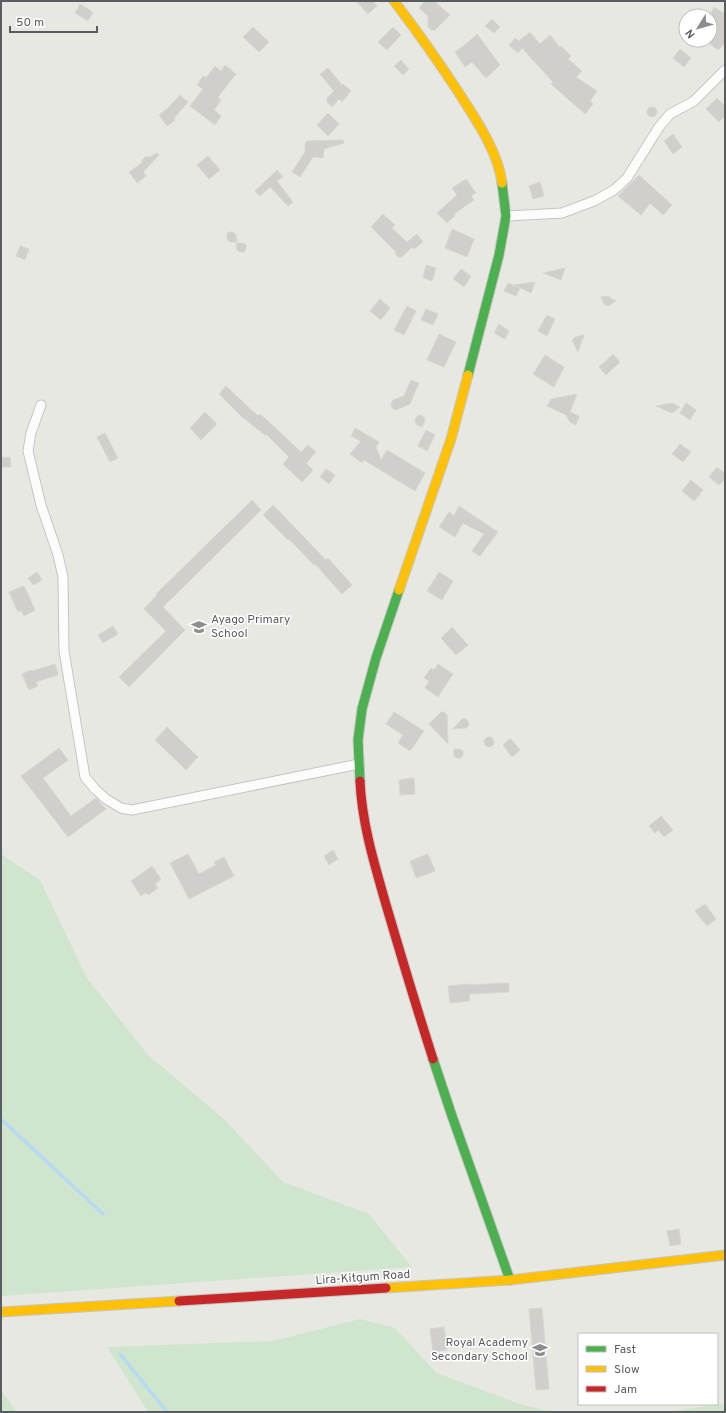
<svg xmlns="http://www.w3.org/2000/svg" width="726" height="1413" viewBox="0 0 726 1413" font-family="Overpass,sans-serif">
<rect width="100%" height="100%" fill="#e8e8e3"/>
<!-- green -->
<path fill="#d0e5ce" d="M1,854L40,880L87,978L148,1055L225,1120L283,1182L369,1214L412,1267L1,1296Z
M360,1319L395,1328L437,1373L520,1404L552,1412H148L107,1347L273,1341Z
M1,1390L17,1412H1Z
M720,1404L725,1405V1412H667Z"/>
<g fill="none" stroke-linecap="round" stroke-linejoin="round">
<!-- stream -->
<path stroke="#b6d9f4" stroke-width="3.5" d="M1,1119L103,1214
M120,1354L167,1412"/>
</g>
<!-- building -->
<path fill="#d0cfcc" stroke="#d8d6d2" d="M356,1H373L377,6L368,14Z
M425,1H434L450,15L435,30H431L428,27V16L419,8Z
M80,4L93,12L88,21L75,13Z
M714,7L725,14V43L718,50L710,44V15Z
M492,19L500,27L494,33L485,26Z
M253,27L269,42L259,52L243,37Z
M393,27L401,35L387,50L378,42Z
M530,32L540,44L550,35L560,48L561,46L571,56L568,59L582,71L576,77L597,91L590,101L593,104L585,114L551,84L553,82L522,48L518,53L509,45L515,38L519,41Z
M477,34L500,65L486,78L472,62L465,67L455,52L466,44Z
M680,49L691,58L684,67L673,58Z
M401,60L409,69L403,75L394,66Z
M225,65L236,74L218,97L221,100L214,110L221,116L215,125L190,106L203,89L197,85L203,76L206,78L215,66L221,71Z
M328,68L342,85L343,84L351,91L342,102L339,99L332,107L327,102V98L334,91L320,74Z
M180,95L188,102L174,118L175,120L167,126L159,115L168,108Z
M717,98L725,106V116L719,122L706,109Z
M647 112a5 5 0 1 1 10 0a5 5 0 1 1-10 0Z
M328,113L339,124L328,136L317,125Z
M673,134L682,147L673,154L664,141Z
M343,140L344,143L324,149L323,158L313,157L300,177L292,172L305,152V144L307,141Z
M156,153L159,155L143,172L146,176L137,183L129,172L142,163V160L145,157H150Z
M208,156L220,170L209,179L197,165Z
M277,170L283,177L277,181L293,202L288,206L270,187L260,196L255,191Z
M639,175L672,205L663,215L650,203L641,215L618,196Z
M466,179L476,193L471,196L474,200L454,214L455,216L447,223L437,213L457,195L452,188Z
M540,182L544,196L533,199L529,186Z
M383,214L395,225L392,228L412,247L402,257H398L396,255L395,251L371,227Z
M452,229L474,239L467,257L445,248Z
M229,232H233L236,235L237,242H230L227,239V235Z
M417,234L423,242L414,249L407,242Z
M236,243H243L246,245V249L244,252H240L237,250Z
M20,246L29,249L25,260L16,256Z
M426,265L436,268L432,281L423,278Z
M565,268L561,280L543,273Z
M461,269L471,276L464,287L453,279Z
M535,282L531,293L514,285Z
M508,283L520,288L516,296L504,291Z
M608,296L616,301L608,306L604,304L601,297Z
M380,299L390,308L381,320L370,311Z
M407,306L416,311L404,335L394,330Z
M426,309L438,314L433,325L421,320Z
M547,315L555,319L547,336L538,331Z
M499,324L509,331L505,339L494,333Z
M439,334L456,342L444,367L427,360Z
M584,335L578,352L572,340L575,337Z
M613,354L620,362L606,375L599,367Z
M545,355L564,367L554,387L533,374Z
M411,380L419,383L410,404L396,410L392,408L391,404L393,400L404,396Z
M226,386L258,416L260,414L281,433L301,452L308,445L316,452L306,463L313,470L302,482L283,464L289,457L266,434L265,435L242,417L219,394Z
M577,394L570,412L579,416L576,425L570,422L566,415L547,406L551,399Z
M672,403L680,407L672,413L656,406Z
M686,403L696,410L690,420L680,413Z
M205,412L217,424L201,440L190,428Z
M421,415L424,417L425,421L422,427L416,424L415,420L417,416Z
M355,428L379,442L376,447L381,460L387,450L425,473L415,491L364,460L362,463L350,454L361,441L351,436Z
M426,430L435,435L427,451L418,446Z
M105,433L118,458L110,462L97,437Z
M680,444L691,452L683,462L672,454Z
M10,457L11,467H1V458Z
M717,467L725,474V479L719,485L709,477Z
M326,469L335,475L329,484L320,477Z
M691,480L703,490L694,501L682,491Z
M252,500L261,510L163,607L185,630L129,687L119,677L166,631L144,609L157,595L156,594Z
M273,505L326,560L328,558L352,585L342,594L315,564L314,565L289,539L288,540L263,515Z
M459,506L498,532L480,556L472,551L484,534L463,523L455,537L439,527L449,512L454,516Z
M37,572L42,580L33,585L28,578Z
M439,572L453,581L442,600L427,591Z
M24,586L35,610L24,616L21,610L18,612L9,592Z
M113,626L118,634L103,643L98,635Z
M452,627L468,645L456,655L441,638Z
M55,664L58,675L36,682L38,686L29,690L22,674L31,670L32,671Z
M438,664L453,674L438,697L425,688L429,681L424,678L431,668L434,670Z
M394,712L424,731L410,751L398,743L403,735L386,724Z
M441,712H444L447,715L448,744L429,724Z
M462,719H466L468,721L469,725L466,728L453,729Z
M167,727L198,757L186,770L155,740Z
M484 742a5 5 0 1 1 10 0a5 5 0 1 1-10 0Z
M510,738L520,750L512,757L503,745Z
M59,748L68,760L43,778L71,816L96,798L106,809L68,837L21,776Z
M454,749H460L463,751V755L461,758H457L454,756Z
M414,778L415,794L400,795L399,780Z
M661,816L673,830L664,837L658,830L655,833L649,826Z
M333,850L338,859L329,865L324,856Z
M188,854L199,874L216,865L214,862L224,857L234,876L189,899L170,863Z
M428,854L435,871L416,878L410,861Z
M152,866L161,879L155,884L158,888L148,895L146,892L141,896L131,881Z
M705,904L716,919L707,926L695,911Z
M509,983V992L469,994L470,1001L450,1003L448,986L468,984V985Z
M679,1229L681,1244L670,1246L667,1231Z
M542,1308L549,1389L536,1390L529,1309Z
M444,1327L447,1350L433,1352L430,1329Z"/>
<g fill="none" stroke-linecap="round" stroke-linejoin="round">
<!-- street casing -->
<g stroke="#c5c5c5" stroke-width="11">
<path id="street" d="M506,216L562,213L594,201L614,190L627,178L659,127L670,114L694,101L725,70
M41,405L31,433L28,451L41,505L58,555L63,577L64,651L85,777L95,789L106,799L121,808L132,810L359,764"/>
</g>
<!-- fast casing -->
<g stroke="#c4c5c3" stroke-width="11">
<path id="fast" d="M468,375L499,255L506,216L502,183
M360,781L358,740L362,709L376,658L399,590
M433,1059L452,1116L510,1280"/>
</g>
<!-- slow casing -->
<g stroke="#c4c5c3" stroke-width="11">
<path id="slow" d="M394,1C417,31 438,61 459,93C476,120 498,151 502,183
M399,590L451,439L468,375
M386,1288L510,1280L725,1255
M1,1312L179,1301"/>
</g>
<!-- jam casing -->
<g stroke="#c4c5c3" stroke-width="11">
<path id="jam" d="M360,781C362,825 375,866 387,908C402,959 417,1009 433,1059
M179,1301L386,1288"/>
</g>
<!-- street -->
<use href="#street" stroke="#fcfcfb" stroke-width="9"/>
<!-- fast -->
<use href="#fast" stroke="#4caf50" stroke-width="9"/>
<!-- slow -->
<use href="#slow" stroke="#ffc107" stroke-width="9"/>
<!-- jam -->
<use href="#jam" stroke="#c62828" stroke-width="9"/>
</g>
<!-- icons -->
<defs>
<g id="school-bare" transform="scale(1.2)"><path d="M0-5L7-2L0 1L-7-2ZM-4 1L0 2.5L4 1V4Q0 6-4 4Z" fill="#8b8d8e" stroke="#fff" stroke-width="2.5" paint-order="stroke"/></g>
</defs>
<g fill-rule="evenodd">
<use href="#school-bare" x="199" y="627"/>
<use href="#school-bare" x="540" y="1350"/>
</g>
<g text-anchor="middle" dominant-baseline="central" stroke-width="3" stroke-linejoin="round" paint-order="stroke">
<!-- poi labels -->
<g font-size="12" fill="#595c60" stroke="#fff" text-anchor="start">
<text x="211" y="620">Ayago Primary<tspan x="211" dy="14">School</tspan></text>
<text x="528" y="1343" text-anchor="end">Royal Academy<tspan x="528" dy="14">Secondary School</tspan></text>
</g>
<!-- street labels -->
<g font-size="12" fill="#595c60" stroke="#fff">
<text transform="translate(363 1278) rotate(-4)">Lira-Kitgum Road</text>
</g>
</g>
<!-- border -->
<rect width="726" height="1413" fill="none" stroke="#595c60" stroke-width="4"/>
<!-- legend -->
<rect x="578" y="1333" width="140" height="72" fill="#ffffff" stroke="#bdbebf"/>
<rect x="586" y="1346" width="20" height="6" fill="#4caf50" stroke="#bdbebf"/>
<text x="614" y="1353" font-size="12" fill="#595c60">Fast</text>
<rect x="586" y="1366" width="20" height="6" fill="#ffc107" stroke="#bdbebf"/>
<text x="614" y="1373" font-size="12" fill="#595c60">Slow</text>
<rect x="586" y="1386" width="20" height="6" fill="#c62828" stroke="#bdbebf"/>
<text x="614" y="1393" font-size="12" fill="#595c60">Jam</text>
<!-- north arrow -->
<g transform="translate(698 28) rotate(233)"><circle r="19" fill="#ffffff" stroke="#bdbebf"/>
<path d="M0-3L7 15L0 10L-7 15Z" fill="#8b8d8e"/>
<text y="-6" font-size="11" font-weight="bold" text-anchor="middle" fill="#595c60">N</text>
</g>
<!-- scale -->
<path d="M10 26v6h87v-6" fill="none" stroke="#595c60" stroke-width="2"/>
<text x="16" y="26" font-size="12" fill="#595c60" stroke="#ffffff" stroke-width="3" paint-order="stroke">50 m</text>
</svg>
